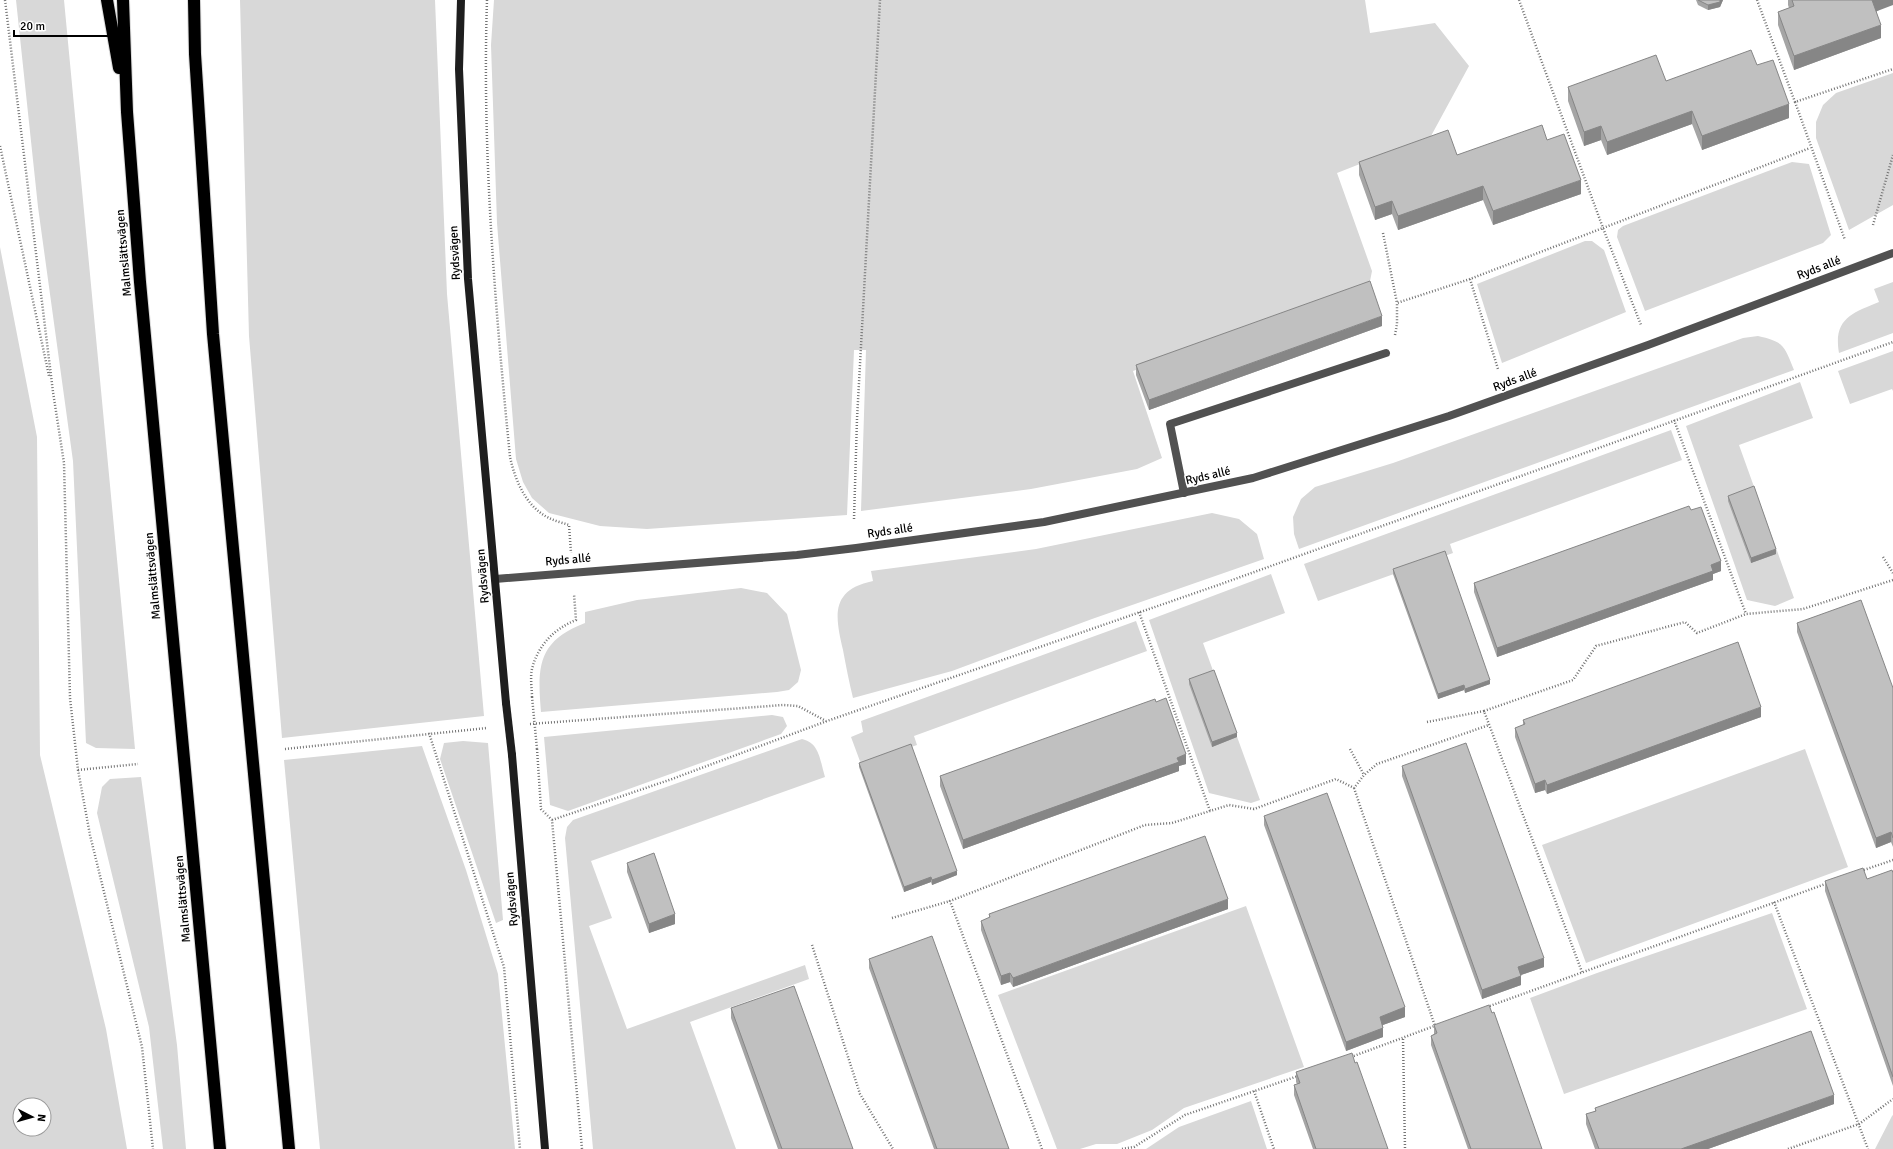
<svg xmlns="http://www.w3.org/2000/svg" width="1893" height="1149" viewBox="0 0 1893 1149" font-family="Signika,sans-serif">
<rect width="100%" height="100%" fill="#fff"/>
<!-- green -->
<path fill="#d8d8d8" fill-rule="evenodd" d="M16,0H64L135,749L96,748L86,743L73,461L38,207Z
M240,0H435L447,294L484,716L282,738L249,336Z
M494,0H1365L1370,33L1435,23L1469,66L1431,136L1337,173L1372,271L1369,286L1133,371L1162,458L1137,469L1031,489L861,511L866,350H854L847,515L647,529L600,526L549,513L532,498L523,482L516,459L497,223L491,45Z
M1893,73V205L1849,230L1816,138V122L1823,105L1836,93Z
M1792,162L1809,164L1831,235L1823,243L1645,311L1617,237L1618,230L1623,226Z
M1585,241H1592L1604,250L1626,312L1502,363L1477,284Z
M0,247L37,437L40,755L106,1029L127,1149H0ZM20,1105H44V1129H20Z
M1893,282V333L1839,353C1833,319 1852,313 1879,302L1874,289Z
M1758,336C1784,342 1784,345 1794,370L1299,549L1294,534L1293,517L1301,499L1315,487L1393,463L1743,338Z
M1893,351V391L1892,389L1850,404L1838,371Z
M1800,382L1813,418L1739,445L1794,598L1775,606L1747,600L1686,426Z
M1671,430L1682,460L1450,544L1453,553L1318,601L1304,564Z
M1212,513L1239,519L1257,534L1264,559L1092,619L952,671L853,698C849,682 846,666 843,650C835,616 830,590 873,581L871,571L1036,549Z
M1271,574L1285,613L1203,643L1260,800L1251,803L1209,793L1149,620Z
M741,588L767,593L787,614L801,670L798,682L789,690L777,692L541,712C537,666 538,641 585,623V612L637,600Z
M1136,621L1147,651L914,736L917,745L861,764L851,737L863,732L861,721Z
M772,715L783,717L787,726L781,734L568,811L550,805L544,737Z
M802,739C820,743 820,761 825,777L591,861L612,918L589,926L627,1029L805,965L809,979L690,1022L736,1149H593L565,838L567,827L573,820Z
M463,741L488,743L503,920L496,923L440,759L444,743Z
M422,746L466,870L498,974L515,1149H320L284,760Z
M1805,749L1848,867L1586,963L1542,845Z
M141,777L177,1045L186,1149H163L149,1027L97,813L102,787L110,779Z
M1246,906L1304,1067L1184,1108L1152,1130L1117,1144H1096L1080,1149H1057L998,995Z
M1772,913L1807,1009L1564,1094L1530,998L1597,973Z
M1251,1101L1267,1149H1146L1179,1127Z
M1893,1115V1149H1875L1892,1116Z"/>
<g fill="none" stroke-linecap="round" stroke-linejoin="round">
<!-- highway casing -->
<g stroke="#dbdbdb" stroke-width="14">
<path id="highway" d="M107,0L119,68
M123,0L127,112L140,282L220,1149
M194,0L195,54L213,334L289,1149"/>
</g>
<!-- path -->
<path stroke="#737373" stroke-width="2.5" stroke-dasharray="1 2" stroke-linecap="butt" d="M5,0L53,392L64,463L70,698L78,770L90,835L142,1047L153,1149
M487,0C482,152 495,305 510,457C515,480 526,507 549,518C555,521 563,523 569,525L571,553
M1519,0L1603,228L1810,148
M1757,0L1795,102L1893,69
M1795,102L1845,240
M0,146L49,376
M1873,225L1893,155
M1383,233L1397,303
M1470,279L1498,369
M1395,335L1397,324V303L1470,279L1603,228L1641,325
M1674,420L1746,614
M854,519L857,419L880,0
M1883,557L1893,573
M1139,612L1210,811
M532,697C532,689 530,678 532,669C538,645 554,629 576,620L574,594
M1484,711L1573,680L1596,646L1685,622L1697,633L1746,614L1803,609L1893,580
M1427,722L1484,711L1582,972
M530,724L783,705L798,706L826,721
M429,733L504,967L520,1149
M285,749L487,728
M537,749L541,809L552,820L582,1149
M1350,749L1364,775
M78,770L138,764
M1354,788L1435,1026
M552,820L672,779L827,721L1221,584L1893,342
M1861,871L1893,860
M1774,902L1868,1149
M892,918L950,901
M812,945L860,1094L893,1149
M1487,1007L1828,883
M1403,1039L1405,1149
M1351,1057L1437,1025
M1254,1091L1274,1149
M1042,1149L950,901L1145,825L1172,823L1229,805L1254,809L1336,779L1354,788L1364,775L1377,764L1489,725
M1122,1149L1134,1147L1185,1115L1298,1076
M1788,1149L1859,1124L1893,1099"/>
<!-- lane -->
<path stroke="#515151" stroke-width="8" d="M1184,493L1170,424L1386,353"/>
<!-- street -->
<path stroke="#515151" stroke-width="8" d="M495,579L797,555L856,548L1044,522L1253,478L1449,416L1648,345L1893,253"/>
<!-- secondary -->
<path stroke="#1e1e1e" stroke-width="8" d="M461,0L459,69L468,279L506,703
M512,755L545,1149"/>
<!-- highway -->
<use href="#highway" stroke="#000" stroke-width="12"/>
<!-- path-bridge -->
<path stroke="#737373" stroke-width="2.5" stroke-dasharray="1 2" stroke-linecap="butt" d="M532,697L537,749"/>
<!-- secondary-bridge -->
<path stroke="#1e1e1e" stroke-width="8" d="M506,703L512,755"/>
</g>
<!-- wall -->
<path fill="#a5a5a5" d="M1696,0H1723L1720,7L1708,10L1698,5Z
M1788,0H1893L1876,12L1881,38L1794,70L1778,25V12L1789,8L1788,5Z
M1757,65L1789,118L1702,150L1692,124L1607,155L1601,140L1584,146L1568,101V87L1666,81Z
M1547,140L1581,194L1493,225L1483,200L1398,230L1392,214L1375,220L1359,175V162L1457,155Z
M1382,326L1149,410L1136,375V365Z
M1728,496L1776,554L1751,563L1728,501Z
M1691,510L1721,571L1713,574V580L1497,657L1474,592V583Z
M1393,569L1490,684L1465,693L1464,690L1438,699L1393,574Z
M1797,623L1893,688V847L1891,842L1876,848L1797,632Z
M1189,679L1237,737L1212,747L1189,684Z
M1156,702L1186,764L1179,766V771L963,849L940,786V776Z
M1761,717L1547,794L1545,790L1535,793L1515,737V728L1523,725V720Z
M859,763L957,875L932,885L931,882L904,892L859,767Z
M1402,766L1544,967L1521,975V985L1482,999L1402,776Z
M1264,816L1405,1017L1383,1025V1037L1346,1051L1264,825Z
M627,863L675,924L649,933L627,872Z
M1893,873V1086L1825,891V881L1867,879Z
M1228,909L1013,987L1010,982L1001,985L981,930V921L989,918V914Z
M869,959L1009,1149H934L869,968Z
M731,1008L853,1149H778L731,1018Z
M1434,1025L1542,1149H1468L1431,1045V1036L1434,1034Z
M1296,1072L1388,1149H1313L1294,1095V1085L1297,1084L1296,1082Z
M1834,1104L1708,1149H1595L1586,1124V1114L1595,1112V1108Z"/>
<!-- shaded-wall -->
<path fill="#868686" d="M1720,0H1723L1720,7L1708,10V5Z
M1872,0H1893V5L1872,13Z
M1881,25V38L1794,70V56Z
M1789,104V118L1702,150V136Z
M1692,111V124L1607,155V142Z
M1601,126V140L1584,146V132Z
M1581,180V194L1493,225V211Z
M1483,186V200L1398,230V216Z
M1392,201V214L1375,220V207Z
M1382,316V326L1149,410V400Z
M1776,549V554L1751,563V558Z
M1721,561V571L1713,574V580L1497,657V648Z
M1490,680V684L1465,693V689Z
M1464,685V690L1438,699V694Z
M1761,707V717L1547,794V785Z
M1237,733V737L1212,747V742Z
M1186,754V764L1179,766V771L963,849V840Z
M1545,780V790L1535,793V784Z
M1891,832V842L1876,848V838Z
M957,871V875L932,885V880Z
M931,877V882L904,892V887Z
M1228,899V909L1013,987V978Z
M675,914V924L649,933V924Z
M1544,958V967L1518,976V967Z
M1010,973V982L1001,985V976Z
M1521,976V985L1482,999V990Z
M1405,1007V1017L1380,1026V1017Z
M1383,1028V1037L1346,1051V1042Z
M1834,1095V1104L1708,1149H1681Z"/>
<!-- building -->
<path fill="#c0c0c0" stroke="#868686" d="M1698,0H1720V2L1708,5Z
M1792,0H1872L1881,25L1794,56L1778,12L1794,6Z
M1751,50L1757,65L1773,60L1789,104L1702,136L1692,111L1607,142L1601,126L1584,132L1568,87L1656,55L1666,81Z
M1542,125L1547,140L1564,134L1581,180L1493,211L1483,186L1398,216L1392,201L1375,207L1359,162L1448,130L1457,155Z
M1370,281L1382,316L1149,400L1136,365Z
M1754,486L1776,549L1751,558L1728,496Z
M1689,506L1691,510L1701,507L1721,561L1711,565L1713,571L1497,648L1474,583Z
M1445,551L1490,680L1465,689L1464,685L1438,694L1393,569Z
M1861,600L1893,688V838L1891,832L1876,838L1797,623Z
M1738,642L1761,707L1547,785L1545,780L1535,784L1515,728L1525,724L1523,720Z
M1214,670L1237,733L1212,742L1189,679Z
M1166,698L1186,754L1177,758L1179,762L963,840L940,776L1155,699L1156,702Z
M1466,743L1544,958L1518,967L1521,976L1482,990L1402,766Z
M911,744L957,871L932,880L931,877L904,887L859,763Z
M1327,793L1405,1007L1380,1017L1383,1028L1346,1042L1264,816Z
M1205,836L1228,899L1013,978L1010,973L1001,976L981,921L990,917L989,914Z
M654,853L675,914L649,924L627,863Z
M1863,868L1867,879L1892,870L1893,873V1077L1825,881Z
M932,936L1009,1149H937L869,959Z
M794,986L853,1149H782L731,1008Z
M1489,1005L1492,1013L1494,1012L1542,1149H1471L1431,1036L1437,1033L1434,1025Z
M1811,1031L1834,1095L1681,1149H1599L1586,1114L1596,1111L1595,1108Z
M1352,1053L1355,1063L1357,1062L1388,1149H1316L1294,1085L1300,1083L1296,1072Z"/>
<g text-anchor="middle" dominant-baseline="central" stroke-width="3" stroke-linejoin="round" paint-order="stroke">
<!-- street labels -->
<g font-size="12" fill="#000" stroke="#fff">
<text transform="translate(124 253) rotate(-95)">Malmslättsvägen</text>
<text transform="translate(455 253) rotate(-93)">Rydsvägen</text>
<text transform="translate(1819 268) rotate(-21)">Ryds allé</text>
<text transform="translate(1515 380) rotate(-20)">Ryds allé</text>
<text transform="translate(1208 476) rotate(-13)">Ryds allé</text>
<text transform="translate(890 531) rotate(-8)">Ryds allé</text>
<text transform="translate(568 560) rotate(-5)">Ryds allé</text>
<text transform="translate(153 576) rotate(-95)">Malmslättsvägen</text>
<text transform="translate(483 576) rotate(-95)">Rydsvägen</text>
<text transform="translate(183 899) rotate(-95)">Malmslättsvägen</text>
<text transform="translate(512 899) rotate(-95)">Rydsvägen</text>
</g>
</g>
<!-- north arrow -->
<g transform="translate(32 1117) rotate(96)"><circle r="19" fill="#ffffff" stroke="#999999"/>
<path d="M0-3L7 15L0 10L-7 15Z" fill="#000000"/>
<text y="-6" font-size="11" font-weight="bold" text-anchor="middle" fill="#000000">N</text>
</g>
<!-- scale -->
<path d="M14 30v6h96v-6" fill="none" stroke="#000000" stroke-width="2"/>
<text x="20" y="30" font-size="12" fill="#000000" stroke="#ffffff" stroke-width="3" paint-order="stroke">20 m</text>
</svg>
